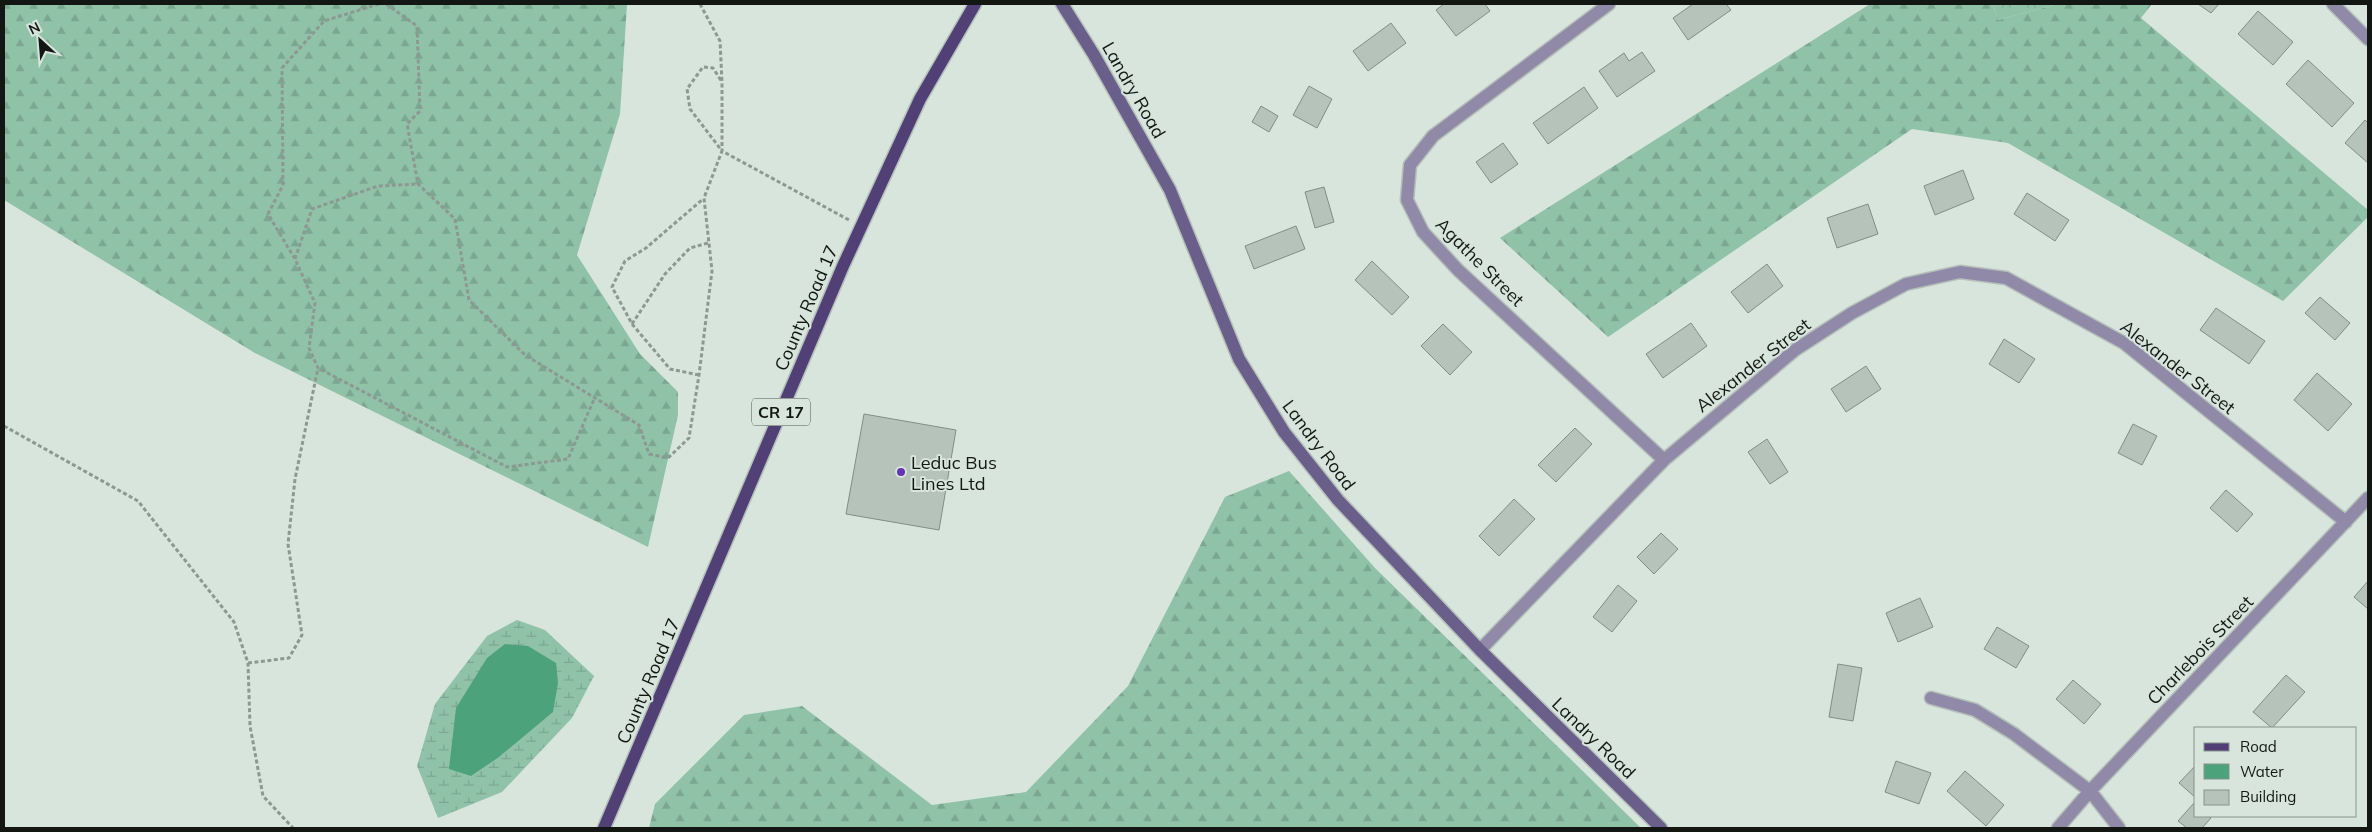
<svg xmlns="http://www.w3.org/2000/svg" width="2372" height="832" viewBox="0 0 2372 832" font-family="Mulish,sans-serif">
<defs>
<pattern id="forest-firs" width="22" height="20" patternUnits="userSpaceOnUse" patternTransform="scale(1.25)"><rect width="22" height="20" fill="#90c2a8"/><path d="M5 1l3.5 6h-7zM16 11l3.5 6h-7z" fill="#7ba690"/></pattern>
<pattern id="wetland-marsh" width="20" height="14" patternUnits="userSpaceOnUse" patternTransform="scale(1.25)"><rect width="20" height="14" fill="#90c2a8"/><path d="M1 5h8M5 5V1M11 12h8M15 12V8" fill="none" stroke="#7ba690"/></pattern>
<pattern id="park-crowns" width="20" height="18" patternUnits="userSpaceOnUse" patternTransform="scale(1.25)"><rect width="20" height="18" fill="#90c2a8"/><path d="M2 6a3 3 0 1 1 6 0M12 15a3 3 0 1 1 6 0" fill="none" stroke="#7ba690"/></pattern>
</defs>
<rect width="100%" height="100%" fill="#d7e5dd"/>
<!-- forest -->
<path fill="url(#forest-firs)" d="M4,4H627L620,114L577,255L640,354L678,392V415L648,547L255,353L4,200Z
M1870,4H1993L1998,20L2057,4H2152L2141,18L2368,210V217L2283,301L2008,143L1912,129L1608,337L1500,238Z
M1289,471L1375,568L1641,828H649L655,804L744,715L802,706L932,805L1026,792L1128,686L1225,497Z"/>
<!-- wetland -->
<path fill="url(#wetland-marsh)" d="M517,620L545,630L594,676L572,718L502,792L438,818L417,766L435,704L487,636Z"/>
<!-- park -->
<path fill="url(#park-crowns)" d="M1993,4H2057L1998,20Z"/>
<!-- water -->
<path fill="#4ca27b" d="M505,644L528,646L556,663L558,683L553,712L499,757L471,776L449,769L456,708L487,658Z"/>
<!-- building -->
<path fill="#b5c3bb" stroke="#818e87" d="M1444,4H1485L1490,11L1456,36L1436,10Z
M1693,4H1726L1731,10L1688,40L1673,18Z
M2198,4H2219L2211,13Z
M2258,11L2293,42L2273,65L2238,34Z
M1391,23L1406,43L1368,71L1353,51Z
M1642,52L1655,71L1617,97L1599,71L1624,53L1629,61Z
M2308,60L2354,103L2332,127L2286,84Z
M1309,86L1332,99L1317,128L1293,115Z
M1584,87L1598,108L1548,144L1533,123Z
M1261,106L1278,116L1269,132L1252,122Z
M2365,120L2368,123V163L2345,143Z
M1503,143L1518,164L1491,183L1476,162Z
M1963,170L1974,199L1935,215L1924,186Z
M1324,187L1334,222L1315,228L1305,192Z
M2027,193L2069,220L2055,241L2014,214Z
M1868,204L1878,234L1837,248L1827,218Z
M1296,226L1305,249L1254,269L1245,246Z
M1372,261L1409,297L1392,315L1355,280Z
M1767,264L1783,286L1748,313L1731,292Z
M2320,297L2350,323L2335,340L2305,313Z
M2216,308L2265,341L2249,364L2200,330Z
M1691,323L1707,346L1663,378L1646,354Z
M1443,324L1472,352L1450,375L1421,346Z
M2004,339L2035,359L2019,383L1989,364Z
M1866,366L1881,389L1846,412L1831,389Z
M2317,373L2352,404L2328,431L2294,400Z
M864,414L956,430L939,530L846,514Z
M2133,424L2157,436L2142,465L2118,453Z
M1575,428L1592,444L1556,482L1538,465Z
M1767,439L1788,472L1770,484L1748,452Z
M2226,490L2253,514L2237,532L2210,508Z
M1514,499L1535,519L1499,556L1479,536Z
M1661,533L1678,549L1654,574L1637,557Z
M2368,581V609L2354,597Z
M1618,585L1637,601L1612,632L1593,617Z
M1920,598L1933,627L1898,642L1886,613Z
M1997,627L2029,646L2016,668L1984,649Z
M1838,664L1862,668L1853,721L1829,717Z
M2286,675L2305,692L2272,728L2253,712Z
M2073,680L2101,704L2084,724L2056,699Z
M1896,761L1931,773L1919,804L1885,792Z
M2196,765V798L2179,783Z
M1965,771L2004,805L1986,826L1947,791Z
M2194,803L2196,805V816H2208L2211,818L2202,828H2187L2178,821Z"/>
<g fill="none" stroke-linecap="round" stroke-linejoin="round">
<!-- street casing -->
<g stroke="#b4c0b9" stroke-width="15">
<path id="street" d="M1609,4L1433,136L1410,165L1407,200L1423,232L1458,270L1664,460
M2333,4L2368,39
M1480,650L1664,460L1795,350L1852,313L1906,284L1960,272L2006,278L2124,343L2346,522
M1931,698L1975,710L2014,734L2090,791L2119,828
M2058,828L2090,791L2368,498"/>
</g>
<!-- secondary casing -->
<g stroke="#b4c0b9" stroke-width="15">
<path id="secondary" d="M1062,4L1094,55L1170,190L1239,359L1284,432L1338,500L1480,650L1661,828"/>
</g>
<!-- primary casing -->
<g stroke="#b4c0b9" stroke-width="15">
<path id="primary" d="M604,828L843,266L920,99L975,4"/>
</g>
<!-- path -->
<path stroke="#8d9892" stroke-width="3" stroke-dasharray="4 2.5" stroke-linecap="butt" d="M379,4L324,21L282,68L283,185L268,214L295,259L315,303L309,348L318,368L507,467L568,459L595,397
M386,4L417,26L420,111L407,124L418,184L455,219L469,300L525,355L639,425L649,454L668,458L689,438L699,375L712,271L704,198L722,151L690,109L687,89L703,67L713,68L722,82
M700,4L720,41L722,82V151L849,220
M295,259L312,209L378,186L418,184
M632,324L665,274L690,248L708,243
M699,375L670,369L632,324L612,287L625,261L646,248L703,199
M4,426L138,501L234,622L248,663L250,726L263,796L293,828
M248,663L289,658L302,635L288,544L295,479L318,368"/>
<!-- street -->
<use href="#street" stroke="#9089a8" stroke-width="12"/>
<!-- secondary -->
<use href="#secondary" stroke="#6a5f8b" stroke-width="12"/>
<!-- primary -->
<use href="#primary" stroke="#504075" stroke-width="12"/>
</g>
<!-- markers -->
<circle fill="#6436ae" stroke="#d7e5dd" stroke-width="2" cx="901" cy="472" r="5"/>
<g text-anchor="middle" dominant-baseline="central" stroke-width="4" stroke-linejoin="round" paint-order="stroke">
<!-- shield labels -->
<rect fill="#d7e5dd" stroke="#4d5550" stroke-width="1" x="752" y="398.5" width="58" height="27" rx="4"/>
<g font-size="16" font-weight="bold" fill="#121714">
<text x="781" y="412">CR 17</text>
</g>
<!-- street labels -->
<g font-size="18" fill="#121714" stroke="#d7e5dd">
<text transform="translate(1134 90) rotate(60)">Landry Road</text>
<text transform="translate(1480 262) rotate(45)">Agathe Street</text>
<text transform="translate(806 308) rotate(-67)">County Road 17</text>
<text transform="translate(1753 365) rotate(-38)">Alexander Street</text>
<text transform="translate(2178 367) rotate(38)">Alexander Street</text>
<text transform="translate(1319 445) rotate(53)">Landry Road</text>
<text transform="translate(2200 650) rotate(-46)">Charlebois Street</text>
<text transform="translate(648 681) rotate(-67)">County Road 17</text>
<text transform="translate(1594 738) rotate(44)">Landry Road</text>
</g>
<!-- poi labels -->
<g font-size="18" fill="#121714" stroke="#d7e5dd" text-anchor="start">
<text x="911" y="462">Leduc Bus<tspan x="911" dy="21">Lines Ltd</tspan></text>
</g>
</g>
<!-- border -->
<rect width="2372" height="832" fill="none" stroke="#121714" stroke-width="10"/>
<!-- legend -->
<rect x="2194" y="727" width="162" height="90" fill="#d7e5dd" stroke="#88938d"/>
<rect x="2204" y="743" width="25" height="8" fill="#504075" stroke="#88938d"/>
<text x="2240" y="752" font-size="15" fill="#121714">Road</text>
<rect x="2204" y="764" width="25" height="15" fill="#4ca27b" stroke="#88938d"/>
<text x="2240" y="777" font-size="15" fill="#121714">Water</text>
<rect x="2204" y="790" width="25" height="15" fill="#b5c3bb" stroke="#88938d"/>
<text x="2240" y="802" font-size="15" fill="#121714">Building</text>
<!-- north arrow -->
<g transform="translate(40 40) rotate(334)" stroke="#d7e5dd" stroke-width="4" paint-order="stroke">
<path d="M0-4L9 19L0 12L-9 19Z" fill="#121714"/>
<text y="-8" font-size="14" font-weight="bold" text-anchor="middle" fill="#121714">N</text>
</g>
</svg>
